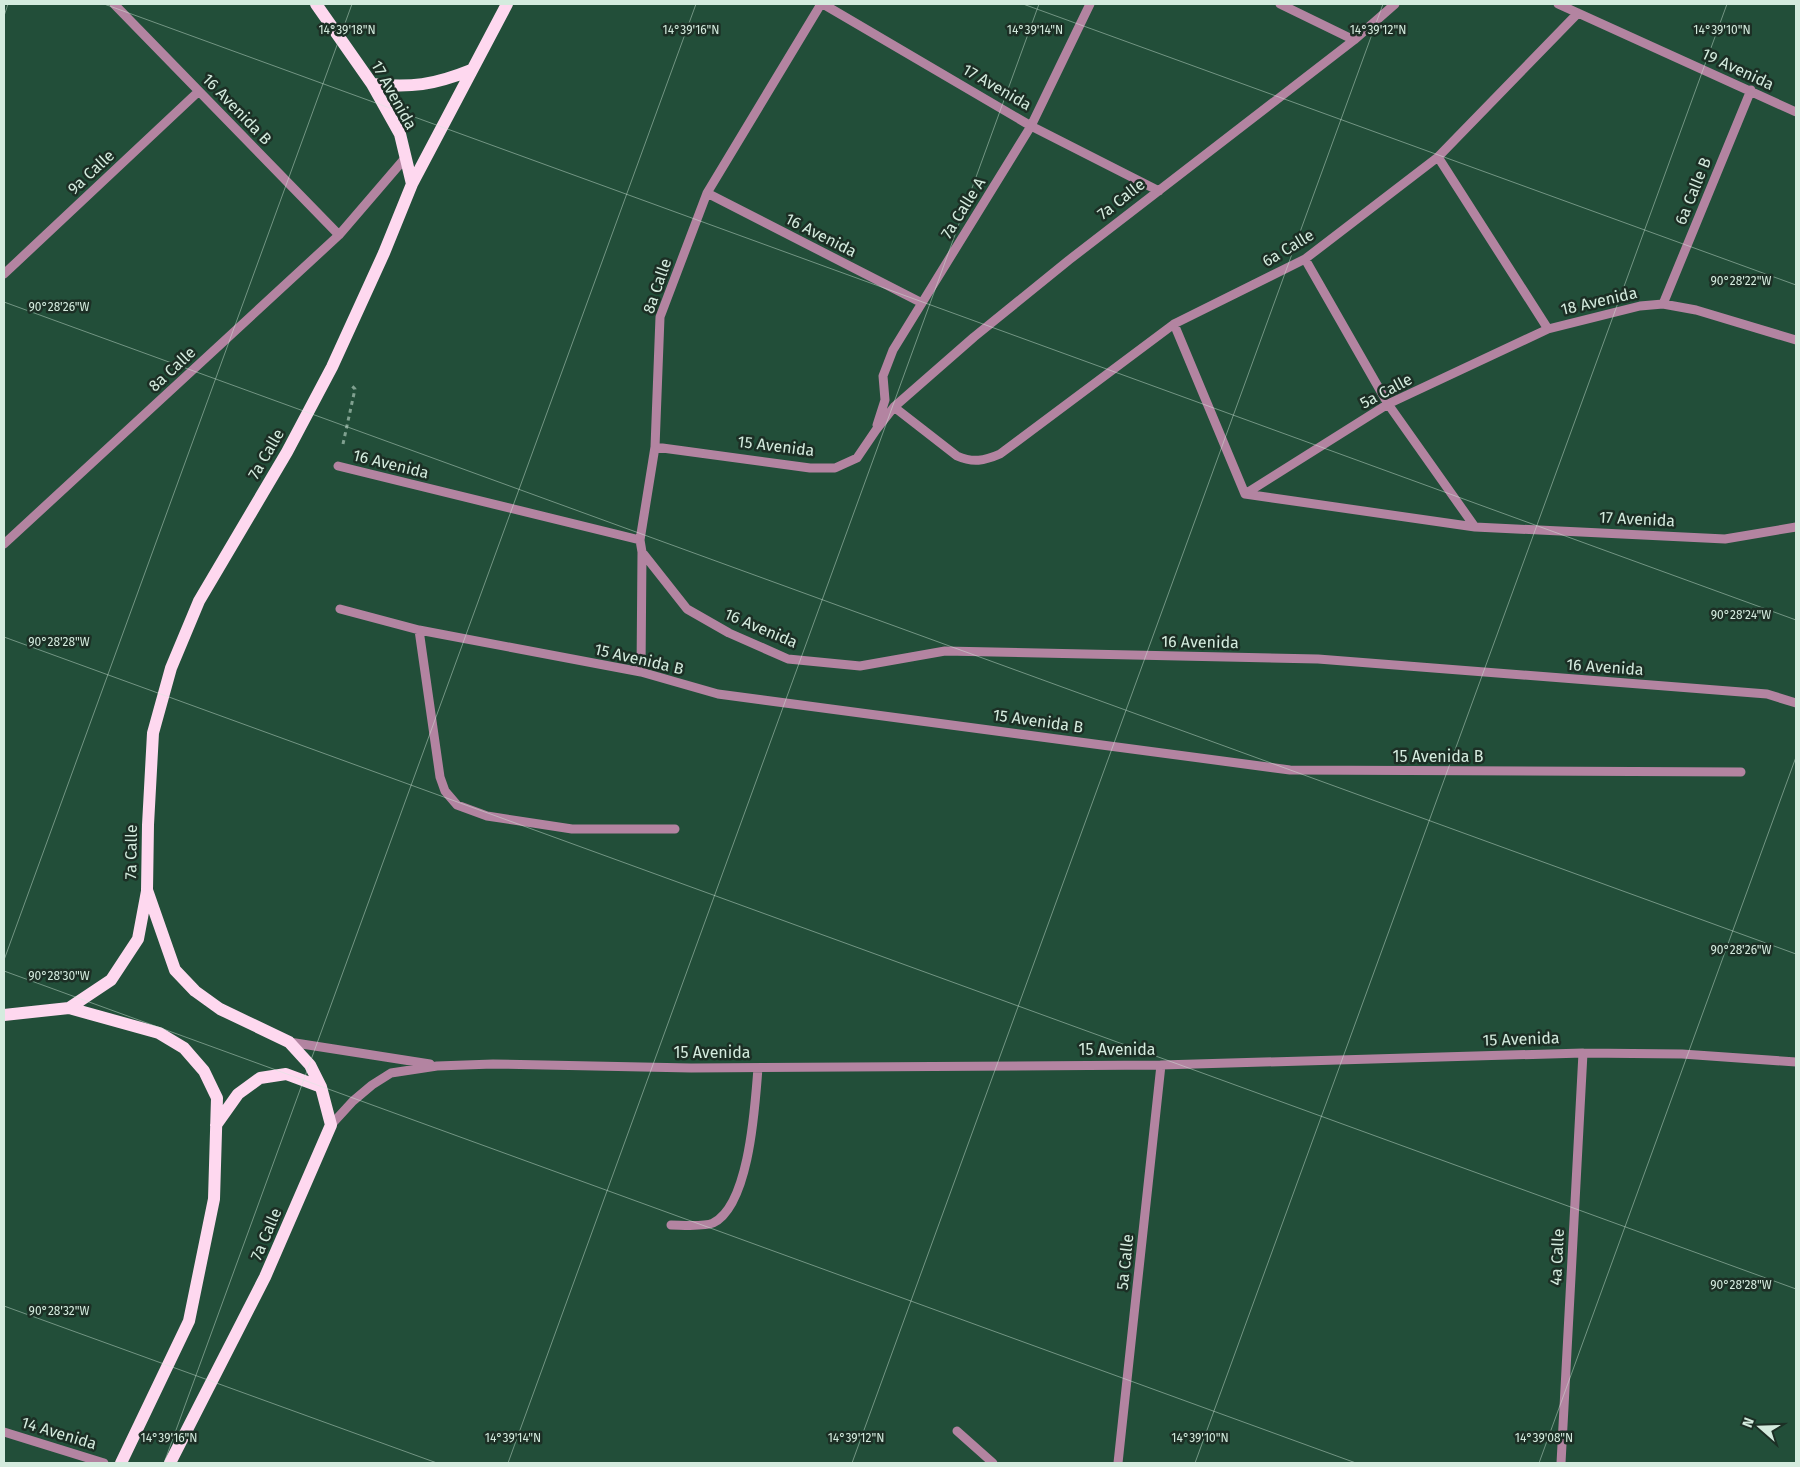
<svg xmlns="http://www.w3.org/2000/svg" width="1800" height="1467" viewBox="0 0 1800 1467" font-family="'Fira Sans',sans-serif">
<rect width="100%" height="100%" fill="#224e39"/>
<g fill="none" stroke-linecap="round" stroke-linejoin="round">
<!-- path -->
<path stroke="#80a190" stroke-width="3" stroke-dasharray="4 4" stroke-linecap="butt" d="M343,444L355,389L351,385"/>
<!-- minor -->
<path stroke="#b384a1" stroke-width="9" d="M114,4L339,235
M823,4L1031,126L1159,191
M1280,4L1354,40
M1558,4L1796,112
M1438,157L1548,329
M707,193L922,303
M1305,259L1388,404L1475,527
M4,274L199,91
M1663,304L1751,90
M1174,324L1245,494
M894,407L957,456C973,463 984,461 1000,454L1174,324L1305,259L1438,157L1578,13
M877,425L885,400L883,376L893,350L1031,126L1090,4
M655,447L810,468H835L857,458L876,430L894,407L974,337L1069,260L1354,40L1395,4
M338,466L640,540
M1245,494L1388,404L1548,329L1640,306L1663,304L1696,310L1796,340
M1245,494L1475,527L1725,539L1796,527
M4,544L339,235L406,157
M642,552L687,609L729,633L788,659L860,666L945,651L1318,659L1767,694L1796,703
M340,609L419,630L641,672L718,694L1290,770L1741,772
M419,630L440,777L445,791L457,805L487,816L572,829H675
M641,672L642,552L640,540L655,447L660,317L707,193L821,4
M289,1042L430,1064
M331,1125L353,1101L372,1085L391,1073L437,1066L493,1064L691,1068L1161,1065L1583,1053L1682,1054L1796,1062
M671,1225C681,1225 704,1227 713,1223C750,1205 755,1104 758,1068
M957,1431L993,1463
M4,1432L104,1463
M1118,1463L1161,1065
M1561,1463L1583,1053"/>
<!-- major -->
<path stroke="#fed8ef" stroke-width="12" d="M316,4L372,84L400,134L412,184
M372,84C411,88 434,85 471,70
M69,1008L111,980L138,939L147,891
M4,1015L69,1008L159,1033L184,1048L204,1071L217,1098L214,1199L189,1321L121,1463
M216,1125L238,1094L260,1078L286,1074L321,1087
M170,1463L265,1277L331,1125L321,1087L310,1065L289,1042L220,1009L195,991L175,970L147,890L148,825L153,733L171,668L199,601L287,452L332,367L384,253L412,184L507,4"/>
</g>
<!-- ticks -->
<path fill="none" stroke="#d4ebde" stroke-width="1" stroke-opacity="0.45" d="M104,4L1796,620M1023,4L1796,285M4,16L8,4M4,302L1796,954M4,637L1796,1289M4,960L352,4M4,971L1356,1463M4,1306L437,1463M164,1463L696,4M508,1463L1039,4M852,1463L1383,4M1195,1463L1727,4M1539,1463L1796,757"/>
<g text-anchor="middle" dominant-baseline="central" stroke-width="5" stroke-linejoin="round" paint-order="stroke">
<!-- street labels -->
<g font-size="16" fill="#d4ebde" stroke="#1c2f25">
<text transform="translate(1738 69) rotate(25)">19 Avenida</text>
<text transform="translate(997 87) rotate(30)">17 Avenida</text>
<text transform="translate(394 95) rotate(61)">17 Avenida</text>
<text transform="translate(237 109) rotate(46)">16 Avenida B</text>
<text transform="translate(91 172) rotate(-43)">9a Calle</text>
<text transform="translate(1693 191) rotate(-68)">6a Calle B</text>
<text transform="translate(1121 199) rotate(-38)">7a Calle</text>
<text transform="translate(963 208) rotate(-58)">7a Calle A</text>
<text transform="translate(821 235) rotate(27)">16 Avenida</text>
<text transform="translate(1288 248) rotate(-31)">6a Calle</text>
<text transform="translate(657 286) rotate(-71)">8a Calle</text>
<text transform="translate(1599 301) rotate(-13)">18 Avenida</text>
<text transform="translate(172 369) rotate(-43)">8a Calle</text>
<text transform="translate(1386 391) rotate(-28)">5a Calle</text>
<text transform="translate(776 446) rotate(7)">15 Avenida</text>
<text transform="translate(266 454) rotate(-60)">7a Calle</text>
<text transform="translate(391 464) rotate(14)">16 Avenida</text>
<text transform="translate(1637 519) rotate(3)">17 Avenida</text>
<text transform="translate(761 628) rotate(23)">16 Avenida</text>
<text transform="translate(1200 642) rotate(1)">16 Avenida</text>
<text transform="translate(639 659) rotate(13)">15 Avenida B</text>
<text transform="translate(1605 667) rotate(4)">16 Avenida</text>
<text transform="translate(1038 721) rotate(8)">15 Avenida B</text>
<text x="1438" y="756">15 Avenida B</text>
<text transform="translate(131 852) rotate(-89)">7a Calle</text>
<text transform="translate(1521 1039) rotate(-2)">15 Avenida</text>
<text x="1117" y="1049">15 Avenida</text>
<text x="712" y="1052">15 Avenida</text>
<text transform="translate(266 1234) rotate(-67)">7a Calle</text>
<text transform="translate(1557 1257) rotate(-87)">4a Calle</text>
<text transform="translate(1125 1262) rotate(-84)">5a Calle</text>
<text transform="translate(59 1433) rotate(17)">14 Avenida</text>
</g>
</g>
<g font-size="12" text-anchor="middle" fill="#d4ebde" stroke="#1c2f25" stroke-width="5" stroke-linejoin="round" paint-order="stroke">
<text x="347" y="34">14°39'18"N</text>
<text x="691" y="34">14°39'16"N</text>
<text x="1035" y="34">14°39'14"N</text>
<text x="1378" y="34">14°39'12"N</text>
<text x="1722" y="34">14°39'10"N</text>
<text x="1741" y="285">90°28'22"W</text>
<text x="59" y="311">90°28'26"W</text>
<text x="1741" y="619">90°28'24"W</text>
<text x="59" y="646">90°28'28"W</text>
<text x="1741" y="954">90°28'26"W</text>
<text x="59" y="980">90°28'30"W</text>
<text x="1741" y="1289">90°28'28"W</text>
<text x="59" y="1315">90°28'32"W</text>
<text x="169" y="1442">14°39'16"N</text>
<text x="513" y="1442">14°39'14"N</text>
<text x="856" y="1442">14°39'12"N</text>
<text x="1200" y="1442">14°39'10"N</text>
<text x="1544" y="1442">14°39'08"N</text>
</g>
<!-- border -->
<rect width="1800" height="1467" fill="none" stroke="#d4ebde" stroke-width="10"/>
<!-- north arrow -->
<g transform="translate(1760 1427) rotate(290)" stroke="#1c2f25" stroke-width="4" paint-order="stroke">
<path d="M0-4L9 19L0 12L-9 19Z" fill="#d4ebde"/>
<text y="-8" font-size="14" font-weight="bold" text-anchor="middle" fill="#d4ebde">N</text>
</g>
</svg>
